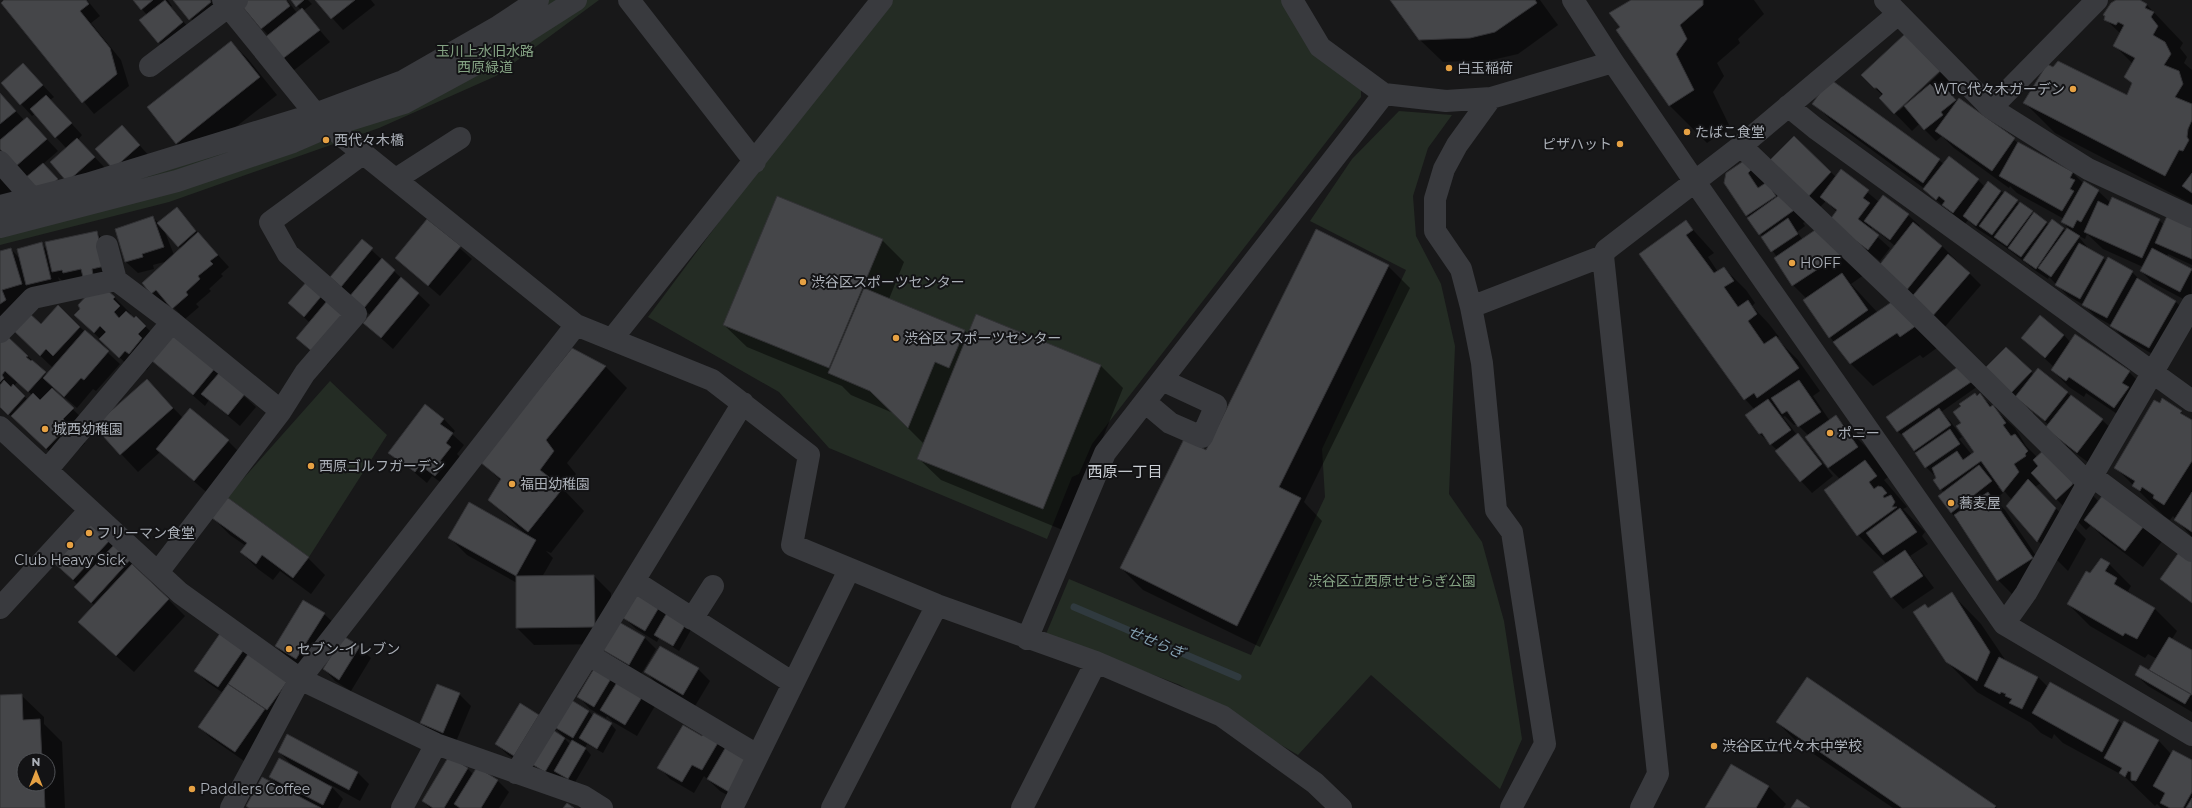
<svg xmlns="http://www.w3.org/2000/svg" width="2192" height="808" viewBox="0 0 2192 808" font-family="Montserrat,'Noto Sans JP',sans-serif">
<rect width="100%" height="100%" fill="#181819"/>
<!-- green -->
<path fill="#242c24" d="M543,0H599L496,76L379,128L169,202L0,245V212L322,114Z
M892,0H1284L1361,90V97L1092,444L1079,474L1072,477L1047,539L829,448L779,392L648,317L772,151Z
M1399,111L1452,115L1428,148L1413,196L1416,236L1441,284L1455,346L1449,494L1482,542L1504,621L1522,739L1500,789L1371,675L1298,755L1180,685L1046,634L1069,579L1251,655L1325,497L1322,449L1406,270L1310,221L1352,159Z
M330,381L387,435L309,557L227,497Z"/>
<!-- shadow -->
<path fill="#0007" fill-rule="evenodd" d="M5,0H87L100,16L91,23L121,60L129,86L94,114L2,3Z
M134,0H168L172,6L171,7L194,34L170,53L159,42L147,15Z
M174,0H211L222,14L201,30Z
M230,0H287L297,13L301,10L292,0H308L312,4L303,11L330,42L293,71L269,36L258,24L256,26Z
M316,0H371L375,5L343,30Z
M1392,0H1540L1558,25L1518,54L1492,60L1443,62L1420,40Z
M1633,0H1754L1764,14L1738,39L1740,43L1717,63L1724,76L1713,92L1730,127L1707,143L1670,106L1618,30L1622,27Z
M2118,0H2137L2147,5L2183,43L2180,48L2187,57L2184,63L2192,70V204L2055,133L2025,103L2127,96L2133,84L2125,77L2133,64L2115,46L2121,34L2105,19Z
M1905,35L1898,109L1899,111L1941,72L1956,89L1951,94L1958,102L1959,100L2018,143L2073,173L2084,184L2098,191L2111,203L2159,220L2164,225L2192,228V265L2168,254L2167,257L2192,271L2191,303L2153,283L2141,271L2143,267L2103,249L2087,234L2085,239L2077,235L2090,250L2107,261L2132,272L2143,283L2176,302L2187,313L2161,359L2123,337L2111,325L2095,316L2084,305L2068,296L2049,277L2048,279L2036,271L2004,246L1976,228L1968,220L1965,224L1936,200L1925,189L1831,120L1813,103L1830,81L1944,164L1978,180L1985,187L2001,191L2049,225L2052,221L2066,231L2071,232L2063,222L2064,219L2017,193L2010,186L2009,188L1954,148L1942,136L1936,141L1919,124L1912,131L1880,98L1883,96L1875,88Z
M231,42L248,59L277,95L193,160L176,143Z
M23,64L54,97L50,100L82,135L78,140L106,169L68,181L66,148L35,114L32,116L21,104Z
M0,94L24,120L27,118L58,151L43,164L63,186L47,200L0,148Z
M1794,137L1836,177L1841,170L1879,202L1908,215L1920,226L1918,228L1942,246L1981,285L1943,329L1890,279L1895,246L1872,227L1870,230L1890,248L1880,261L1842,232L1837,212L1826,201L1819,208L1782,173Z
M133,138L151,158L114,169Z
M1745,162L1811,218L1803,223L1805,226L1797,232L1803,240L1821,227L1868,272L1851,284L1878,313L1896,300L1941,345L1923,358L1920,355L1873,386L1851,364L1830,337L1807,299L1793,285L1775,258L1777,257L1747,215Z
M0,174L16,193L0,202Z
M176,209L229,267L221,274L223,276L209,289L211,291L196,304L199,307L185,319L168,302L164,305L143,283L168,261L153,265L154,269L138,273L126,262L152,217L159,223ZM165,231L181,249L174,255L165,232Z
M428,220L472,259L440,296L396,258Z
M1686,222L1714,253L1708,257L1718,272L1724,268L1746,290L1755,303L1752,306L1769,324L1779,337L1776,338L1798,360L1820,391L1813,396L1830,421L1836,417L1866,447L1888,477L1884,480L1907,507L1903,509L1925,532L1922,536L1928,544L1910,556L1934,588L1903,609L1892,597L1887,564L1858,535L1840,479L1829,468L1807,437L1809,436L1797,424L1794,425L1785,416L1783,417L1797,435L1809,446L1833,476L1812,493L1801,481L1777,450L1760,434L1747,416L1755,410L1745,399L1640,254Z
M96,232L108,244L116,278L65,283L58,277L62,290L0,317V252L11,249L21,260L41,244L48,251Z
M882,240L904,262L889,299L965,331L969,335L977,315L1101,366L1123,388L1065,531L941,480L918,458L924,444L893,413L851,395L842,386L747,347L724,325Z
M362,241L430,305L393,349L364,323L370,315L331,277Z
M1388,266L1410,288L1304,502L1322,521L1260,647L1143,590L1121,568L1206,451Z
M308,281L357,329L327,365L297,338L310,323L289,303Z
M114,297L131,314L130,316L145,326L162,343L175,334L256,407L240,426L209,400L205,406L153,361L147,370L143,367L137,374L75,315Z
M58,307L120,364L96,391L93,389L77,408L54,388H51L90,426L79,437L85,443L64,465L0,406V329L47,375L53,368L30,346L41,325ZM18,381L32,395L28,400L14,386Z
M2064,335L2071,343L2129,372L2146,389L2132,424L2086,393L2084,397L2069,387L2052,370L2054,367L2022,338Z
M2006,348L2034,375L2067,393L2102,420L2114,431L2089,463L2058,440L2049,425L1997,381Z
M1962,365L1981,384L1941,412L1950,421L1962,437L1959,439L1972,455L1976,452L1963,424L1980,395L2015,428L2026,446L2037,457L2077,479L2099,502L2103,498L2163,540L2143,567L2103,537L2091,525L2086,530L2041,483L2035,487L2037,489L2086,539L2068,571L2038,541L2008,506L2012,500L2000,486L1998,487L2003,493L1995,500L2005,510L2049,575L2015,597L1998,580L1951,512L1944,493L1934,480L1937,478L1926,467L1905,437L1898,432L1888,418Z
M605,366L627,388L567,463L576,474L564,490L584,511L551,553L546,551L553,558L542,577L594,576L611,593V637H644L656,649L640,676L616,661L604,650L607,644L534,645L517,628V583L467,555L450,538L527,536L490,500L501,481L482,462Z
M146,380L183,418L228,441L245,458L212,497L160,452L138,472L95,426Z
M2162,400L2192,420V537L2173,516L2170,520L2164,516L2115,467Z
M444,419L455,431L452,434L464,445L457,454L462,459L447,487L432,476L427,483L390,452Z
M213,518L308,558L325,575L311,594L280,571L273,580L258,569L241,552L246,546L230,535Z
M90,521L185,616L134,672L97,639L95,606L76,587L78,585L65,572Z
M2109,564L2131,586L2128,591L2134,596L2155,609L2177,631L2172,639L2192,651V712L2148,686L2136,675L2154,674L2150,670L2157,659L2148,654L2145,658L2090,626L2068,604L2090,575Z
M639,592L692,628L679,651L659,638L657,642L636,629L624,618Z
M1952,594L1981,624L2006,661L2038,677L2048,687L2050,683L2119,721L2123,725L2125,723L2159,741L2171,754L2192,761V808H2161L2157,804L2155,806L2124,776L2063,743L2054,734L2052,739L2041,733L2031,723L1977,692L1947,662L1928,609Z
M324,614L336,625L308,670L288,658L276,646Z
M222,633L289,679L247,763L211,738L199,727L223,693L207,682L196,671Z
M359,647L371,658L351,691L335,681L324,669Z
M661,647L698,669L710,681L695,706L657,684L646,672Z
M596,668L655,706L637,736L613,722L607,716L606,718L590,709L579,697Z
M459,694L471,706L455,744L433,735L422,723Z
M21,695L44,717V724L62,742L65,808H0V696ZM24,760H48V784H24Z
M589,711L593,716L611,724L616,730L603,753L587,744L585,748L591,755L574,784L561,776L557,783L543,774L531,763L526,767L508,755L496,744L549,729L564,738L571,745L573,742L564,737L552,725Z
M1777,722L1995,806L1997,808H1893L1799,744Z
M705,733L726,749L741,803L720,791L704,776L694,793L670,779L659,767L702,738Z
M288,736L358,773L369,784L360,801L329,784L343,799L338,808H249L282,788L270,777L294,767L279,752Z
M468,769L473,774L498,781L509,792L499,808H430L423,801Z
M1769,787L1786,804L1783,808H1706Z"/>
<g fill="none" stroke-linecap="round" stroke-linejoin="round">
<!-- stream -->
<path stroke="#303a3f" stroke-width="7" d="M1074,607L1238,677"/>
</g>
<!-- building -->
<path fill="#454649" stroke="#323235" d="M4,0H86L89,4L80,11L110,48L117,74L82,103L1,3Z
M133,0H153L141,10Z
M165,0L183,22L158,43L139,20Z
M173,0H210L211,2L189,20Z
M248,0H286L290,6L261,29L241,5Z
M291,0H304L296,7Z
M315,0H355L331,19Z
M1390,0H1535L1537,3L1495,32L1470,38L1419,40Z
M1631,0H1703V5L1680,25L1687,39L1676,54L1694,90L1669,106L1616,30L1620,27L1609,13Z
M2116,0H2140L2147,4L2145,8L2154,12L2151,17L2158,26L2153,35L2165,42L2171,54L2164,65L2179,71L2183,84L2175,97L2192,104V120L2188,129L2187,137L2189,140L2183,151L2179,150L2165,176L2023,103L2047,64L2053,67L2058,61L2127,95L2132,83L2124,77L2135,58L2113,46L2124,25L2118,22L2116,25L2104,20L2105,16L2103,15L2111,3Z
M302,8L320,30L281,60L263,39Z
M1905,34L1940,71L1894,114L1879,98L1883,94L1877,88H1874L1861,75Z
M231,41L260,77L176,144L147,107Z
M23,63L43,85L20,105L1,83Z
M1830,79L1940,159L1923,183L1812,104Z
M1941,83L1956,100L1941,112L1943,115L1924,130L1904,106L1930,84L1934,88Z
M0,93L16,111L0,124Z
M46,95L72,123L55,138L30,109Z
M1959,98L2015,138L1992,171L1935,131Z
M27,117L47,139L15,167L0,149V140Z
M122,125L140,145L113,169L95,149Z
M1794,136L1831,172L1807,198L1769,161Z
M77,138L95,157L67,182L50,162Z
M2018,142L2073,172L2070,178L2075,180L2070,189L2074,191L2062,211L1999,176Z
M1949,156L1979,179L1953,213L1942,205L1945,201L1939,196L1936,200L1923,189Z
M1745,160L1751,170L1748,173L1758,188L1767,182L1776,196L1746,216L1724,183L1726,173Z
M43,163L58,179L40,195L25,178Z
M1841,169L1869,190L1863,198L1870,203L1858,219L1879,235L1868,250L1829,221L1837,210L1820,197Z
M2192,173V193L2182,186Z
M1988,181L2001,191L1976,226L1963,216Z
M2084,181L2099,190L2081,222L2077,220L2073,228L2061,222Z
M1785,191L1800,206L1759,235L1747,218Z
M2005,191L2018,200L1992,235L1979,226Z
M1883,195L1909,214L1890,240L1864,221Z
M777,196L883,239L829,368L723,325Z
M2112,197L2160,219L2142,258L2084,232L2098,201L2108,206Z
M2020,202L2033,211L2007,246L1994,237Z
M177,207L196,231L178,247L157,223Z
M2034,212L2047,222L2021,257L2008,248Z
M153,216L164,247L142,254L143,257L125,262L115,229Z
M2167,216L2192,227V259L2155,243Z
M1788,218L1798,234L1771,252L1761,237Z
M427,219L461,246L428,286L395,258Z
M2052,219L2064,228L2036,269L2023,260Z
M1686,220L1693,230L1686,235L1714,273L1724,267L1734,281L1724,287L1738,307L1748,300L1757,314L1748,321L1764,344L1776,336L1799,368L1757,398L1754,393L1744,400L1639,254Z
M1913,222L1942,246L1906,291L1877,268Z
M1821,226L1847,250L1792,286L1774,258Z
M2067,228L2080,236L2051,277L2038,268Z
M1316,229L1389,265L1279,487L1301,498L1237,626L1120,568L1184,439L1206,450Z
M97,231L105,266L92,269L93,275L83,277L81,269L63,273L62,270L52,272L45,242Z
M198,232L218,255L210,261L213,264L198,276L200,279L186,292L188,295L172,309L156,290L151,294L142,283Z
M362,239L373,248L341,287L330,277Z
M42,242L51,279L26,285L17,249Z
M2079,243L2104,257L2080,299L2055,285Z
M11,248L22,284L2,290L6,300L0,304V251Z
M2152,248L2192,269L2180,292L2140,271Z
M1948,254L1970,273L1931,318L1909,300Z
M2108,257L2133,271L2107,318L2082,305Z
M382,258L395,270L364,308L349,297Z
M1842,273L1868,310L1829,338L1803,300Z
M401,277L419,293L381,338L363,323Z
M2137,278L2176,301L2149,348L2110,326Z
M308,280L324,293L304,317L288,303Z
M864,288L965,330L949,368L935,362L908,428L870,391L828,373Z
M106,289L115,297L113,299L120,306L114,312L119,318L126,311L134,318L136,316L146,326L138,334L142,338L129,354L125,351L119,358L99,339L106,332L100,326L94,333L74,315L80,309L78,305L89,293Z
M1896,299L1920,323L1900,337L1897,333L1850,364L1833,342Z
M327,301L346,316L315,354L296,338Z
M58,305L80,327L53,356L46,349L40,356L12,329L28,312L41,324Z
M976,314L1101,365L1043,509L917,459Z
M2040,315L2064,335L2045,358L2021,338Z
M85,330L109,351L84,380L81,378L64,397L43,378Z
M175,332L216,367L193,395L151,360Z
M2075,334L2130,371L2122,383L2129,387L2114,408L2069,377L2066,381L2051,370Z
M6,335L28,356L26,357L31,361L32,360L46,372L28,392L5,371L2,375L4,378L0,382V341Z
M2006,347L2032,371L2010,394L1984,369Z
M572,348L606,366L546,440L554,451L540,470L563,488L528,532L488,500L501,479L480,462Z
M1962,364L1977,378L1897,432L1886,417Z
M2038,368L2068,392L2045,421L2015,397Z
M219,373L245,394L228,415L201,394Z
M147,379L173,408L120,455L94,426Z
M4,380L11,387L13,384L25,396L8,415L0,407V385Z
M1799,380L1821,412L1798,427L1787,411L1782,414L1771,398Z
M52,388L74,408L63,419L69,425L46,449L11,416L33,393L40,400Z
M1975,393L1977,396L1980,393L1990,407L1993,405L2006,423L2003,425L2011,436L2015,434L2028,451L2025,454L2026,456L2014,464L2019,472L2003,492L1981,461L1940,490L1933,480L1936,478L1932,468L1957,451L1963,460L1974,452L1956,426L1961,423L1953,412L1961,406L1959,404Z
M2071,395L2103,419L2077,453L2045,428Z
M2162,398L2182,411L2180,413L2192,420V461L2164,505L2153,498L2154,495L2142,487L2140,491L2132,486L2135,481L2114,468L2154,400L2160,403Z
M1768,399L1791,430L1770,445L1762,433L1759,434L1745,415Z
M425,404L444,419L440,424L453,433L446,443L451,447L440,461L445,464L435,476L420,465L415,472L388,453Z
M190,408L229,440L194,481L156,449Z
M1939,408L1951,425L1914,451L1902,434Z
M1836,415L1858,447L1828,468L1805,437Z
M1950,429L1960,444L1925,468L1915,453Z
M1798,433L1822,464L1800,482L1775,451Z
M2047,447L2076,478L2072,485L2056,500L2031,473L2038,466L2033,460Z
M1865,460L1877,476L1869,482L1874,489L1878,486L1882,487L1887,493L1883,496L1884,498L1891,495L1895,502L1892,507H1897L1857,536L1824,490Z
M1979,465L1992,481L1951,513L1938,496Z
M2028,479L2056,508L2037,542L2006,506Z
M1988,492L2033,558L1997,581L1954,515Z
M2192,492V532L2174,520Z
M2102,496L2147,522L2125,551L2084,520Z
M227,497L309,557L293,578L262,555L256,564L240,552L247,543L212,518Z
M469,502L536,540L516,576L448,538Z
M1900,508L1917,532L1883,555L1866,533Z
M90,520L111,539L73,580L52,561Z
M114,545L130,560L91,603L74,587Z
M2182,548L2192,556V603L2160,579Z
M1905,550L1923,576L1891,598L1873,572Z
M2101,558L2110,563L2105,571L2117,578L2114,584L2155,608L2137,639L2125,633L2123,636L2067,604L2086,571L2090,573Z
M132,564L169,599L116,656L78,622Z
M594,575L595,627L516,628V576Z
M639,591L661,604L645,631L623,618Z
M1952,592L1990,652L1977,681L1946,662L1913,612L1925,604L1928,608Z
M303,600L325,613L296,659L275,646Z
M668,611L687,622L673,646L654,635Z
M619,622L645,637L629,665L603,650Z
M221,632L245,648L218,687L194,671Z
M343,636L360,646L339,680L323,669Z
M2169,637L2192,650V695L2149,670Z
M660,646L699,668L683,695L644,672Z
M250,651L290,678L267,710L228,684Z
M1999,657L2038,677L2022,709L2009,703L2012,699L2005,696L2006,694L2001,692L2000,694L1984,686Z
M2140,665L2191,694L2185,704L2135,675Z
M595,667L612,677L594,707L577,697Z
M1807,677L1996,806L1994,808H1902L1776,722Z
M619,679L644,694L625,725L600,710Z
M2050,682L2119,720L2102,752L2032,713Z
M228,684L265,709L235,752L198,727Z
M437,684L460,693L443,733L420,723Z
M22,694L23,720L40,719L42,760H24V784H44L45,808H0V695Z
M568,698L589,711L573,738L551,725Z
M520,703L539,715L514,756L495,744Z
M594,713L612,723L597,749L579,738Z
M2124,721L2159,740L2136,781L2131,780V772L2128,771L2125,777L2119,773L2122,768L2104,758Z
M683,725L702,736L705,732L719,741L702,770L692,765L682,782L657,768Z
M550,728L565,738L545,772L530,763Z
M287,734L358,772L349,790L278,752Z
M572,740L586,748L568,779L554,771Z
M727,745L749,758L729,792L707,779Z
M2173,750L2192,760V792L2183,808H2170L2160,803L2165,793L2153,786Z
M449,756L468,768L444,808H433L422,801Z
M279,758L332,787L323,805L269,777Z
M1731,764L1769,786L1756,808H1705Z
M477,767L498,780L481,808H460L454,804Z
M262,777L321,808H249L246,806Z
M2192,798V808H2186Z
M1797,799L1810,808H1791Z
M567,803L574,808H563Z"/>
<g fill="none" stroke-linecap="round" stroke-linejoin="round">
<!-- minor -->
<path stroke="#393a3e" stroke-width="22" d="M223,0L318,117L576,325L712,380L809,455L792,545L937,605L1096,662L1222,716L1315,783L1341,808
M629,0L755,162
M1292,0L1320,47L1384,94L1446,101L1491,98L1613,62
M1573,0L1613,62L1695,182L2004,624L2192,735
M1885,0L1991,108L2088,169L2192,217
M150,66L237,0
M1491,98L1457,145L1444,169L1435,199V231L1461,269L1471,307L1482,363L1496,510L1512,532L1545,744L1511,808
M1788,106L1815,128L2192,401
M1991,108L2097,0
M1741,146L1901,298L2088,483
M0,162L32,198
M396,179L460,138
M0,206L87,184L315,114L403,81L499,26L538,0
M0,227L177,181L293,142L330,126L404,103L476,64L576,0
M107,246L116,280
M1471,307L1603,256
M0,332L33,298L116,280L172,322L281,411
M612,339L882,0
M1145,402L1170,423L1202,437L1216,405L1162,380
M0,427L180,593L300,679L436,744L583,796L602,808
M47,470L172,322
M2092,476L2192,551
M158,572L281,411L305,373L356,314L288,254L270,222L364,153
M634,581L793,683
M0,608L90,510
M692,619L713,586
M2004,624L2026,593L2088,483L2192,305
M1027,639L1105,453L1384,94
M589,655L757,755
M516,773L743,403
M231,808L300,679L576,325
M402,808L436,744
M732,808L849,570
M832,808L937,605
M1022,808L1096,662
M1641,808L1658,774L1603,256L1606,250L1741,146L1898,14"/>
</g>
<!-- markers -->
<g fill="#e6a143" stroke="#131315" stroke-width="1.5">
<circle cx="1449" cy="68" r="4"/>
<circle cx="2073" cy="89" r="4"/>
<circle cx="1687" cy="132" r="4"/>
<circle cx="326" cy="140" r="4"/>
<circle cx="1620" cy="144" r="4"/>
<circle cx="1792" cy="263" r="4"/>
<circle cx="803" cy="282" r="4"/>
<circle cx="896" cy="338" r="4"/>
<circle cx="45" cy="429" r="4"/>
<circle cx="1830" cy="433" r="4"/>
<circle cx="311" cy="466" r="4"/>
<circle cx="512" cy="484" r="4"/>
<circle cx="1951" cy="503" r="4"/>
<circle cx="89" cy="533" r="4"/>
<circle cx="70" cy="545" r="4"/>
<circle cx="289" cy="649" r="4"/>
<circle cx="1714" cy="746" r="4"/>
<circle cx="192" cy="789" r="4"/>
</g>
<g text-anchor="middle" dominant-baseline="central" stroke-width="4" stroke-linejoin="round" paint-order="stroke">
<!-- park labels -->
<g font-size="14" fill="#84a283" stroke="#131315">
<text x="485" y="51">玉川上水旧水路<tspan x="485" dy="16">西原緑道</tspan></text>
<text x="1392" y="581">渋谷区立西原せせらぎ公園</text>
</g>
<!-- poi labels -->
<g font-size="14" fill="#abb0b8" stroke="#131315" text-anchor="start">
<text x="1457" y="68">白玉稲荷</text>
<text x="2065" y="89" text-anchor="end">WTC代々木ガーデン</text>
<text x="1695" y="132">たばこ食堂</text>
<text x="334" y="140">西代々木橋</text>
<text x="1612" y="144" text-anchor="end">ピザハット</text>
<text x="1800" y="263">HOFF</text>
<text x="811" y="282">渋谷区スポーツセンター</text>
<text x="904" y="338">渋谷区 スポーツセンター</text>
<text x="53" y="429">城西幼稚園</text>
<text x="1838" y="433">ポニー</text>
<text x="319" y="466">西原ゴルフガーデン</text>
<text x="520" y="484">福田幼稚園</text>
<text x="1959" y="503">蕎麦屋</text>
<text x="97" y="533">フリーマン食堂</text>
<text x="70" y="560" text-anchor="middle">Club Heavy Sick</text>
<text x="297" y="649">セブン-イレブン</text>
<text x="1722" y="746">渋谷区立代々木中学校</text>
<text x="200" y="789">Paddlers Coffee</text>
</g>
<!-- neighbourhood labels -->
<g font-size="15" fill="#cbcfd5" stroke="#131315">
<text x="1125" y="471">西原一丁目</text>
</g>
<!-- water labels -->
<g font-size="15" font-style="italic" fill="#84a0b1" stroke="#131315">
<text transform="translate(1156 642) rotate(23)">せせらぎ</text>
</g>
</g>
<!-- north arrow -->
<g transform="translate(36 772)"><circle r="19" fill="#131315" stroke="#505256"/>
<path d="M0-3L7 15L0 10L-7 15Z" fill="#e6a143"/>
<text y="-6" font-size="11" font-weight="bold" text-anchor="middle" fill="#abb0b8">N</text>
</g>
</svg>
